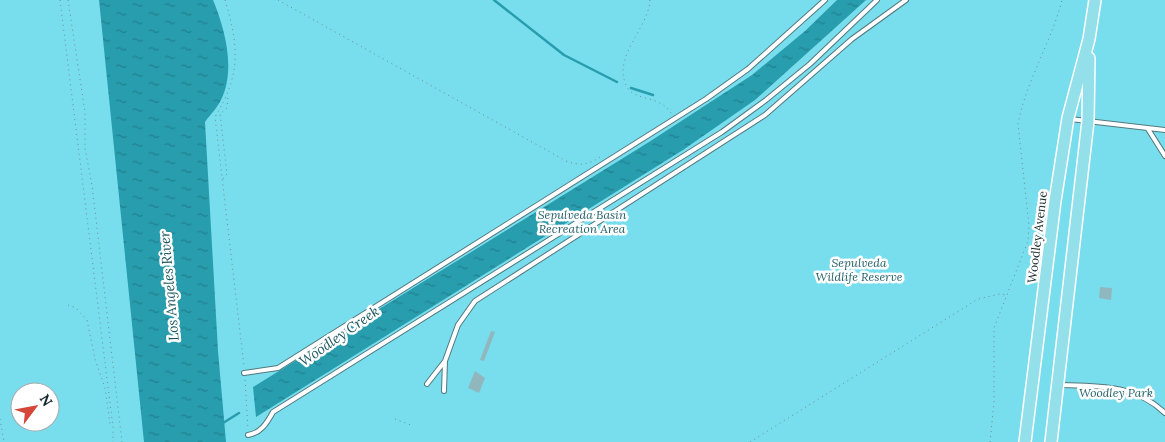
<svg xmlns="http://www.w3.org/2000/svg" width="1165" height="442" viewBox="0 0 1165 442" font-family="Lora,serif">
<defs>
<pattern id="water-ripples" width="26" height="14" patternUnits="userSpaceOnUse" patternTransform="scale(1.25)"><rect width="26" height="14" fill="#279dad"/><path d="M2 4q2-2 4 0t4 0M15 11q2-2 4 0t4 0" fill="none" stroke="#21808d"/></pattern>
</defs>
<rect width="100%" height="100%" fill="#bfe8ef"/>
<!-- park -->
<path fill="#78deed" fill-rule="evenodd" d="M0,0H1165V442H0ZM20,392H50V422H20Z"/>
<!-- water -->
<path fill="url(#water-ripples)" d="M99,0H213C225,29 236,70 221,100C217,108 210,115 205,122L218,351L226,442H144Z
M837,0H866L755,100L683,150L256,417L253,387L649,142L752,75L805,31Z"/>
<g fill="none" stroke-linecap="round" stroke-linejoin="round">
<!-- stream -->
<path stroke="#279dad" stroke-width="2.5" d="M494,0L564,55L617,82
M631,88L653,95
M223,423L239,413"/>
</g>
<!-- building -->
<path fill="#8fb7bd" d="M1100,287L1112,288L1111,300L1099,298Z
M491,331L495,332L484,361L480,360Z
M475,371L485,378L479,393L468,388Z"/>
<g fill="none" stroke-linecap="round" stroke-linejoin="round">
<!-- service casing -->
<g stroke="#52787e" stroke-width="6">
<path id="service" d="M1070,119L1165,130
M1148,129L1165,156
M244,373L278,368L706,99L748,69L825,0
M427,384L445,361L458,325L475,301L765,115L852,39L906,0
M1059,385C1098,386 1135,384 1165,413
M444,391L445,361
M248,435C261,433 267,423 273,412L722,132L766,100L810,64L877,0"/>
</g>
<!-- primary casing -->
<g stroke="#fff" stroke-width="14">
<path id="primary" d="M1025,442L1055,201L1068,118L1089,39L1095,0
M1051,442L1088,121L1089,58"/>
</g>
<!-- path -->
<path stroke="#6e8b90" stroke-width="1" stroke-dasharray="1 4" stroke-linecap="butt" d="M60,0L113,427V442
M68,0L85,112V148L92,185L122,442
M225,0C239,46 241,75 215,117L244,366
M278,0L566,161C580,166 588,165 600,157
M650,0C649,28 611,57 627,87C634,101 660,95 671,113
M223,179L227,174L220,114L227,108L228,96
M68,305L76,308L87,320L95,359L105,388L110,424L112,426
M245,380L248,429
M0,419L4,442
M395,419L411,425
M750,442L978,299L1000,294L1006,295
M990,442L994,402V328L1028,241L1029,226L1018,124C1026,81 1051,43 1062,0"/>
<!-- service -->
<use href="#service" stroke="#fff" stroke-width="4"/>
<!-- primary -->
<use href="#primary" stroke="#93e0eb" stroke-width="11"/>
</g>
<g text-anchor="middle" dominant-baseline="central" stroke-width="5" stroke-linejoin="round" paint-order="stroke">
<!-- park labels -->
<g font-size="12" font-style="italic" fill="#25616a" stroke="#fff">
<text x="582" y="214">Sepulveda Basin<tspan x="582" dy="14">Recreation Area</tspan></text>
<text x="859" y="262">Sepulveda<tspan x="859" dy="14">Wildlife Reserve</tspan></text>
<text x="1116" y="392">Woodley Park</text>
</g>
<!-- street labels -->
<g font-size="12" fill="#19292c" stroke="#fff">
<text transform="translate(1037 237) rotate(-83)">Woodley Avenue</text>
</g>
<!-- water labels -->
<g font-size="14" font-style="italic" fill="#18575f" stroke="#fff">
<text transform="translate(169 286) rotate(-95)">Los Angeles River</text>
<text transform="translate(339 336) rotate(-35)">Woodley Creek</text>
</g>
</g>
<!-- north arrow -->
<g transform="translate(35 407) rotate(58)"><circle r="24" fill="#ffffff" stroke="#a3a9ab"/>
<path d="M0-4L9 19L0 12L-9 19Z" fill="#d4473a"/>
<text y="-8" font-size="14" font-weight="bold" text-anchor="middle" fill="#19292c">N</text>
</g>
</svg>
